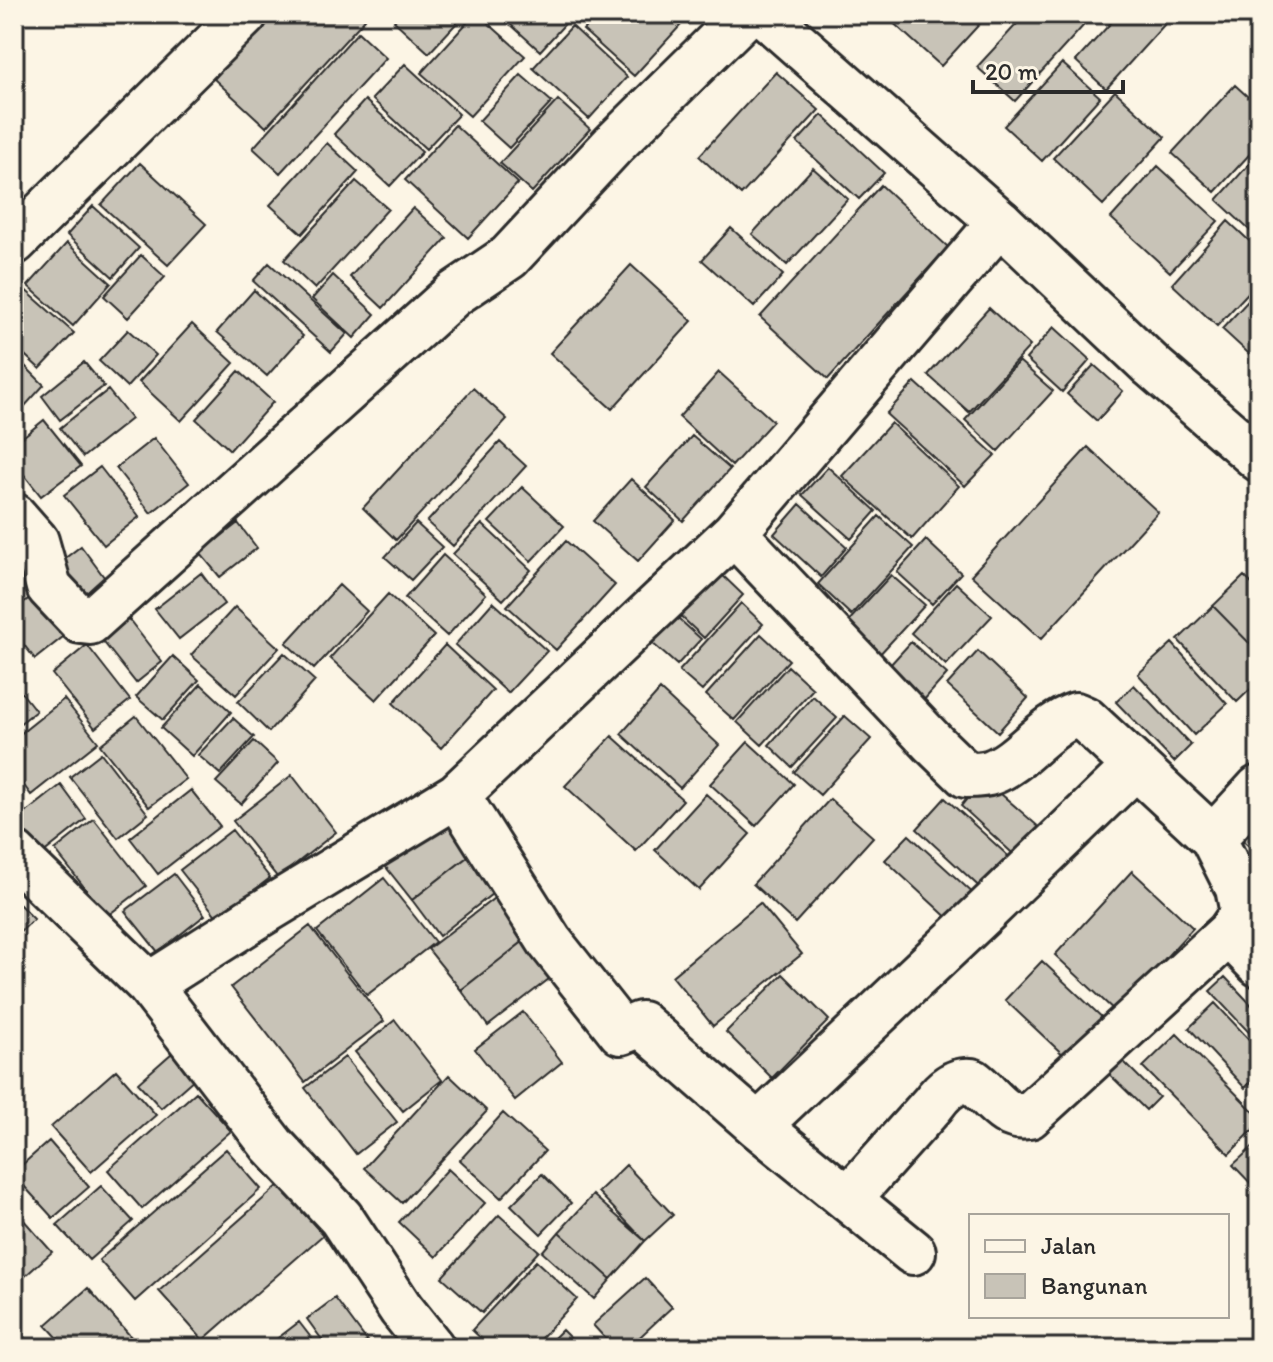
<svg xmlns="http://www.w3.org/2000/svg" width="1273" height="1362" viewBox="0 0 1273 1362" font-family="Itim,sans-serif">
<rect width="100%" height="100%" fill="#fcf5e5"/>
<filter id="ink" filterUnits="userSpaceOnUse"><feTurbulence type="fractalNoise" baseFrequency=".0125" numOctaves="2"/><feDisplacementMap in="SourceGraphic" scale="16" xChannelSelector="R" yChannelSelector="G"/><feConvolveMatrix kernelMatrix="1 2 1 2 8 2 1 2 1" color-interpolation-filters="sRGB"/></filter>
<g filter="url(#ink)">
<!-- building -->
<path fill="#c8c3b7" stroke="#2b2b2b" stroke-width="2" d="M273,14H360L365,19L266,127L214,79Z
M400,14H465L429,53L394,21Z
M475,14H478L525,56L470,116L421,73Z
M499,14H574L540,51Z
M598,14H691L634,76L583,30Z
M894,14H983L986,17L941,66L889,19Z
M1026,14H1094L1015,101L977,67Z
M1119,14H1174L1106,89L1076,61Z
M572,26L627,77L589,119L533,68Z
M358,32L386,58L280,173L253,148Z
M1062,63L1100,97L1042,161L1004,126Z
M405,64L459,114L426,149L372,99Z
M776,72L819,110L741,195L699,156Z
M521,75L552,102L509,148L479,121Z
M1235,85L1259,107V144L1215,192L1172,153Z
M1115,91L1165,137L1103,205L1053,158Z
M365,100L422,152L390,186L334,134Z
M558,100L590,129L532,192L500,163Z
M822,115L884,173L859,199L797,142Z
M455,125L518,183L468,238L405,180Z
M327,143L358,172L302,234L270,205Z
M1259,153V239L1217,200Z
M140,163L206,224L168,265L101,205Z
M1158,166L1218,221L1170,272L1111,218Z
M813,168L848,199L787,265L752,234Z
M356,181L388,209L315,289L284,260Z
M881,185L948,247L828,379L760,317Z
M93,206L139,248L113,277L67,235Z
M413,208L447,238L383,308L350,277Z
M1228,221L1259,250V281L1217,326L1172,284Z
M731,228L783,275L754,307L702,260Z
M67,243L111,283L73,326L28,286Z
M141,255L165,277L128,318L104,296Z
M269,263L347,334L331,352L253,281Z
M631,265L692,321L612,409L550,353Z
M333,275L375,314L354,338L312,299Z
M14,280L74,333L40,369L14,345Z
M1259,289V363L1222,329Z
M254,290L303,336L267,376L217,332Z
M989,308L1030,346L969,412L928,375Z
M192,324L234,363L181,421L139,382Z
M1054,327L1090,360L1062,392L1026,359Z
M128,330L156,355L127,387L99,361Z
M1019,361L1053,391L998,451L965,420Z
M84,362L104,386L60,420L42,396Z
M24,365L44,385L14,418V376Z
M1094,365L1123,391L1097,421L1067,394Z
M239,371L273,402L230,450L196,419Z
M719,372L773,421L732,466L679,417Z
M915,382L995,455L965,486L886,414Z
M473,388L507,419L396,540L363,508Z
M108,390L131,419L83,457L60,428Z
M44,420L81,466L41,496L14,462V444Z
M891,423L959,486L912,539L842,476Z
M692,436L730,469L683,521L646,487Z
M154,438L189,483L151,513L116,468Z
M500,442L526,466L453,546L427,522Z
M1088,447L1158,512L1041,639L971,575Z
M100,467L139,517L104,545L64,495Z
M828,467L876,511L851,539L802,495Z
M631,479L675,520L638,561L593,521Z
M522,487L564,526L531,561L489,522Z
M800,504L847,547L821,577L774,534Z
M879,516L913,547L851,615L818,584Z
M238,523L257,548L220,577L200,553Z
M416,523L442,547L411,580L385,557Z
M482,524L531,570L503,600L453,554Z
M926,540L961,573L932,604L897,572Z
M566,541L615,585L556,650L507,606Z
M81,546L107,581L86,598L59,563Z
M443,555L486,594L447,636L405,598Z
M714,567L743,595L704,638L674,610Z
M201,573L224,604L179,639L155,609Z
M891,575L925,605L878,656L845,625Z
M1244,576L1259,591V653L1213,606Z
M956,583L992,616L946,665L911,633Z
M339,585L367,611L314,669L286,643Z
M41,589L73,629L35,659L14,632V610Z
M388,594L434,636L376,700L330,658Z
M493,602L547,651L508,693L455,645Z
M741,603L763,624L702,691L679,671Z
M1213,606L1259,653V681L1237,702L1178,640Z
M235,607L279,648L236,695L191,655Z
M667,608L701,639L677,665L643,635Z
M121,609L162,662L136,683L94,630Z
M761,634L789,660L734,720L706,695Z
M911,642L947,674L915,710L879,677Z
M1172,643L1227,704L1194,735L1138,674Z
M87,645L130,700L95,728L52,674Z
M445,645L493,690L441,748L393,703Z
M978,651L1028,698L998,732L947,685Z
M284,653L315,681L269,732L238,702Z
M173,656L199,680L163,720L136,697Z
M788,666L813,689L762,745L737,722Z
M14,683L36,711L14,728Z
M201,684L231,712L192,756L161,728Z
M1134,685L1191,745L1174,762L1116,702Z
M660,690L719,745L680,788L621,734Z
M813,696L837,718L792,767L769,745Z
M64,699L98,742L31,795L14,772V739Z
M136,716L186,779L149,807L100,745Z
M845,716L871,739L820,795L794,772Z
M233,718L254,737L220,774L198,755Z
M612,736L683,800L636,851L565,786Z
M254,741L278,763L241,804L216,782Z
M748,742L794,784L756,826L710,784Z
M101,753L148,814L118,838L70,777Z
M292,775L336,832L278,878L233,821Z
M61,785L86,819L38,857L14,826V822Z
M993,787L1048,835L1022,862L961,806L974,790Z
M191,790L220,826L158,874L130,838Z
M706,794L750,834L699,890L655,850Z
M945,798L1016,863L987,894L917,829Z
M830,799L873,837L795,923L753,884Z
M448,816L475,851L412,900L385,866Z
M94,819L146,886L107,916L55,850Z
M1259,822V855L1242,840Z
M232,830L270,878L218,918L180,870Z
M909,835L976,896L952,922L885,860Z
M475,851L502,886L439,936L412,900Z
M1132,871L1193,928L1116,1012L1055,955Z
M174,874L205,915L158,952L125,911Z
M384,878L435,942L367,995L317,931Z
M497,896L529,937L461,990L428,949Z
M14,899L34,919L14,938Z
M760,903L802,954L713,1026L672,976Z
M310,926L384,1021L305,1082L231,987Z
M529,937L558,972L488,1026L461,990Z
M1042,961L1107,1022L1070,1061L1005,1000Z
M783,974L829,1020L772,1078L726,1032Z
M1225,977L1259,1013V1043L1210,991Z
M1215,1003L1259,1050V1074L1245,1088L1189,1028Z
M523,1012L562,1062L515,1100L475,1049Z
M395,1020L442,1080L403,1111L355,1052Z
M1177,1034L1259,1117V1124L1229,1154L1143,1067Z
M172,1053L195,1078L161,1108L138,1083Z
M1117,1055L1159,1097L1146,1110L1103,1068Z
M345,1057L397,1122L356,1154L305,1088Z
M116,1070L156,1115L91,1172L51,1127Z
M449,1075L487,1111L402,1203L364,1168Z
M196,1092L231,1131L142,1209L108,1170Z
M503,1113L545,1151L501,1198L460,1160Z
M49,1141L89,1187L53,1218L14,1175V1172Z
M1259,1141V1192L1233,1165Z
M226,1149L261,1189L135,1301L99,1260Z
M626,1165L673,1215L645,1241L598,1192Z
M448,1169L485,1203L436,1257L399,1222Z
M542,1174L571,1203L541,1234L511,1205Z
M279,1185L323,1235L203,1340L159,1291Z
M101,1186L133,1221L89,1260L57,1225Z
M593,1195L645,1241L611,1279L559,1232Z
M14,1209L52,1252L14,1286Z
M499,1215L539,1251L482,1313L442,1277Z
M559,1232L611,1279L594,1299L542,1252Z
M536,1261L577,1299L532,1348H491L472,1330Z
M645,1278L672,1307L628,1348H614L593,1325Z
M88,1288L139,1346L137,1348H67L46,1325Z
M335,1298L367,1341L357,1348H328L307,1319Z
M299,1322L319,1348H265Z
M562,1330L580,1348H544Z"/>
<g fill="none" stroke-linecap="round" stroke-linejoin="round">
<!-- minor casing -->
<g stroke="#2b2b2b" stroke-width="50">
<path id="minor" d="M14,242L245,14
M14,516L36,541L49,587L81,621L90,622L454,294L509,257L615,143L746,14
M734,533L934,744L966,775C974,775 984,775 992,772C1022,761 1043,726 1076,715L1085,719L1213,838L1238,888L1243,913L1229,933L1029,1116C1003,1121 991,1094 972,1081C955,1079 942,1091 933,1104L849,1198
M457,795L550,942L621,1032L641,1024L758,1126L989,908L1136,766
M1213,838L1259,788
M14,854L149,985L272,1145L341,1218L401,1309L432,1348
M1229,933L1259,964
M149,985L259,915L457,795L734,533L1000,222
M758,1126L913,1252"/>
</g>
<!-- primary casing -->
<g stroke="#2b2b2b" stroke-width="50">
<path id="primary" d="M764,14L1000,222L1152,366L1259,459"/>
</g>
<!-- minor -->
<use href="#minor" stroke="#fcf5e5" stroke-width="44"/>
<!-- primary -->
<use href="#primary" stroke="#fcf5e5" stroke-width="44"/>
</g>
</g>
<!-- margin -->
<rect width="1273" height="1362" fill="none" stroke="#fcf5e5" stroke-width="48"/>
<rect x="24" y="24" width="1225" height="1314" fill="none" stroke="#2b2b2b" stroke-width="3" filter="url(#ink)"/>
<!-- legend -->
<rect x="969" y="1214" width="260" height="104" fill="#fcf5e5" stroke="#a8a49b" stroke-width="2"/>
<rect x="985" y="1240" width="40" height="12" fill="#fcf5e5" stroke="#a8a49b" stroke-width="2"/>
<text x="1041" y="1254" font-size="24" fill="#2b2b2b">Jalan</text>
<rect x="985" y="1274" width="40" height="24" fill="#c8c3b7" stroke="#a8a49b" stroke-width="2"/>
<text x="1041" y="1294" font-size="24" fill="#2b2b2b">Bangunan</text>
<!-- scale -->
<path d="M973 80v12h150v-12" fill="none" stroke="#2b2b2b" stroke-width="4"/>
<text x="985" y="80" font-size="24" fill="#2b2b2b" stroke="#fcf5e5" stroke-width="6" paint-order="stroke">20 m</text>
</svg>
